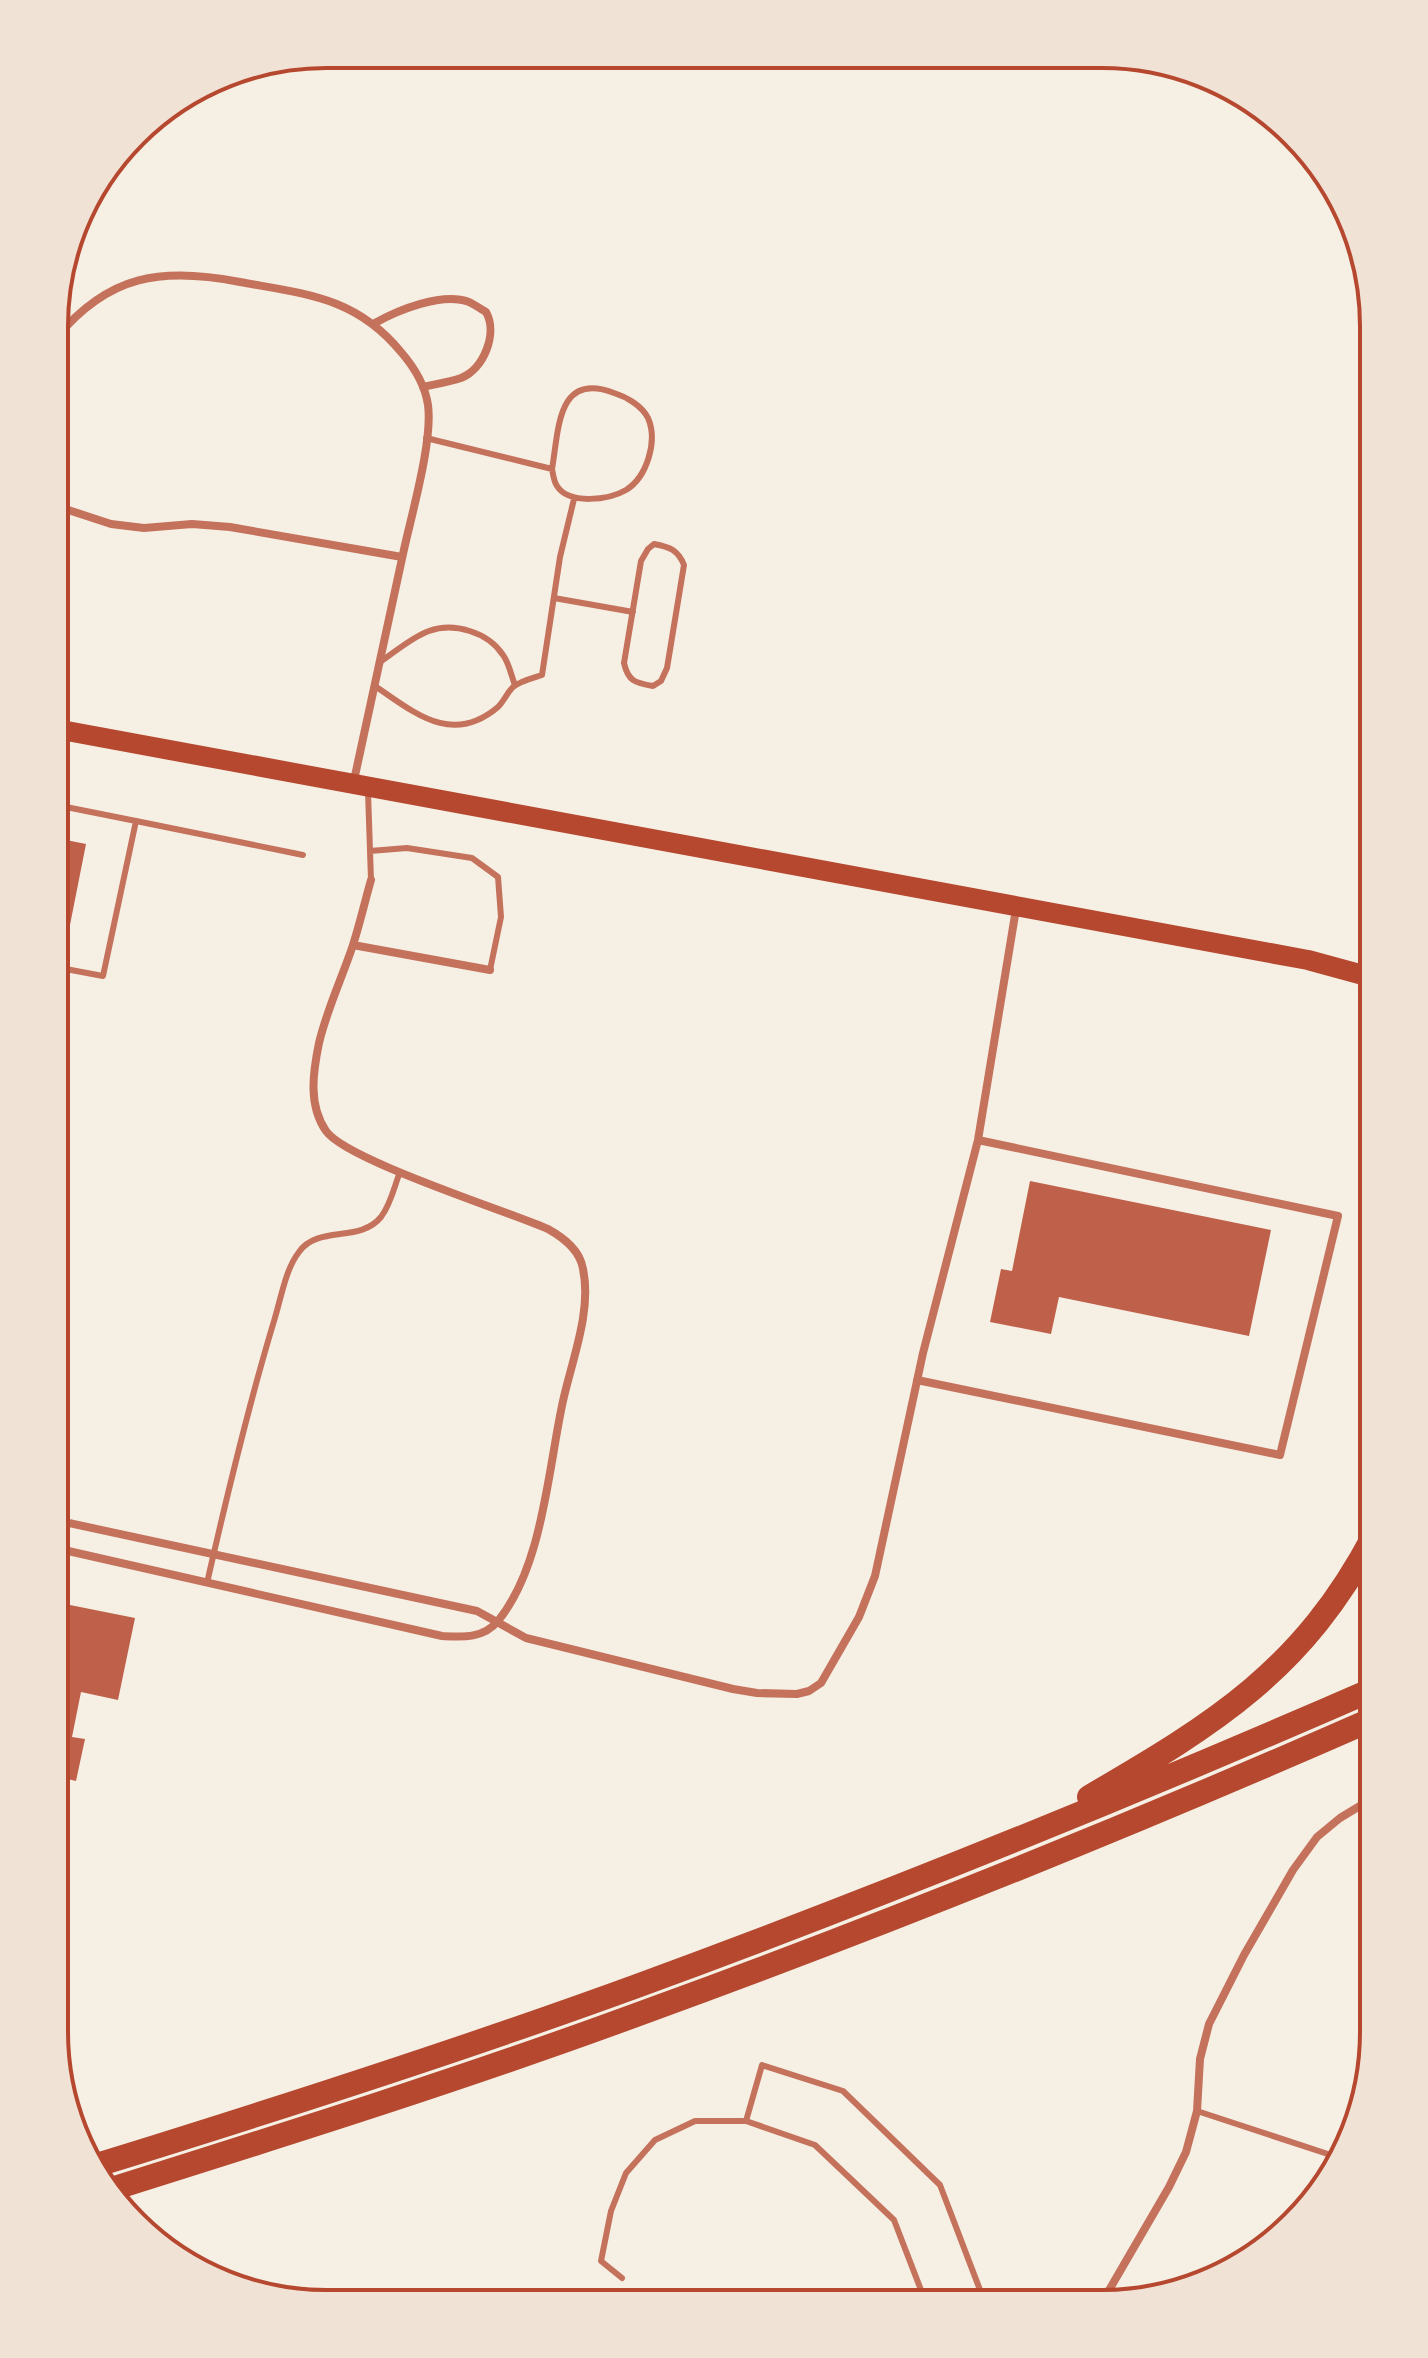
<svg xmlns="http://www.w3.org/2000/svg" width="1428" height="2358" viewBox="0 0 1428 2358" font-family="Rubik,sans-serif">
<rect width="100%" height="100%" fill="#f6efe4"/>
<!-- building -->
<path fill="#bf614a" d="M56,838L86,844L69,930L55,927Z
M1030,1181L1271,1230L1249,1336L1059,1297L1051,1334L990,1322L1001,1269L1012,1271Z
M55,1602L135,1618L118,1700L81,1692L72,1737L85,1739L76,1781L63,1778L56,1816Z
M54,1825L67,1828L60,1861L54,1860Z"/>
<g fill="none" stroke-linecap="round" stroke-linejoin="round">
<!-- service -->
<path stroke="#c5725c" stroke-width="6" d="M426,438L552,469C553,474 554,482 557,486C569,505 609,500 626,490C647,477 658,441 648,418C642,406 627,397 614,393C557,371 559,429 552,469
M654,544C670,547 678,550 684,565L667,668L661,681L653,686C635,683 628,681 624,663L641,561L648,549Z
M554,598L633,612
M380,662C395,652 412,637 429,631C454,622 488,632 503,655C509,663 511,675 515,685
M375,686C415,713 452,746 498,707C504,701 507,693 513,687C520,681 533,678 542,675L560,557L574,499
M368,792L371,880
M56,805L136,821
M370,851L407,848L472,858L498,877L501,917L490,970
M55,967L103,976L136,821L303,855
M207,1583C227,1495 248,1407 274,1321C281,1299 285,1270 299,1252C318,1225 360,1243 381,1217C391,1204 394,1187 400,1172
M1197,2111L1340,2158
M622,2278L601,2261L611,2211L626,2173L655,2140L695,2121H746
M926,2303L894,2220L815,2145L746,2121L762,2065L843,2091L940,2185L985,2303"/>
<!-- minor -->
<path stroke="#c5725c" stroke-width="8" d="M375,323C398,310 442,292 469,302C475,305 481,309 486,312C498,333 484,369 461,378C449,382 436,384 423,387
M56,338C109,274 162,267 240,282C306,294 356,297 401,352C414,367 425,385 428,405C433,442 411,516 403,554C386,631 370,708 353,785
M56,506L111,524L144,528L192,524L230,527L402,557
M353,945L490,970
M917,1380L1280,1455L1338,1216L978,1140
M55,1520L477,1611L526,1638L733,1689L757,1693L797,1694L809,1691L821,1683L859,1617L875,1576L923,1353L978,1140L1016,909
M55,1548L442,1636C462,1637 483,1639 498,1621C543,1566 548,1469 563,1401C572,1360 592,1311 583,1269C580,1250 564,1238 548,1229C507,1211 346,1160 326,1131C308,1105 313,1072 319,1043C327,1009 342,978 353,945C360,923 365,901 371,880
M982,2304L1023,2293L1067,2304
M1101,2304L1169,2187L1186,2152L1197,2111L1200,2059L1209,2024L1244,1955L1293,1870L1317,1837L1340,1818L1373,1798"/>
<!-- primary -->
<path stroke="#b5482f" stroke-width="20" d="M56,729L1308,960L1374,978"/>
<!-- motorway -->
<path stroke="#b5482f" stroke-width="24" d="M1089,1797C1216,1723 1303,1670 1374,1535
M97,2165C278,2109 459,2051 637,1986C885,1895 1131,1795 1374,1689
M115,2188C293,2132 471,2076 647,2011C892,1922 1134,1824 1373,1719"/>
</g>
<!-- crop -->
<path d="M0 0H1428V2358H0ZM326 68H1102A258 258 0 0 1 1360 326V2032A258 258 0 0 1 1102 2290H326A258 258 0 0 1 68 2032V326A258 258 0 0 1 326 68Z" fill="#f1e2d6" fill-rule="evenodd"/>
<path fill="none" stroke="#b5482f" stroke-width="4" d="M326 68H1102A258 258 0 0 1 1360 326V2032A258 258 0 0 1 1102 2290H326A258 258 0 0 1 68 2032V326A258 258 0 0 1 326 68Z"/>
</svg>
